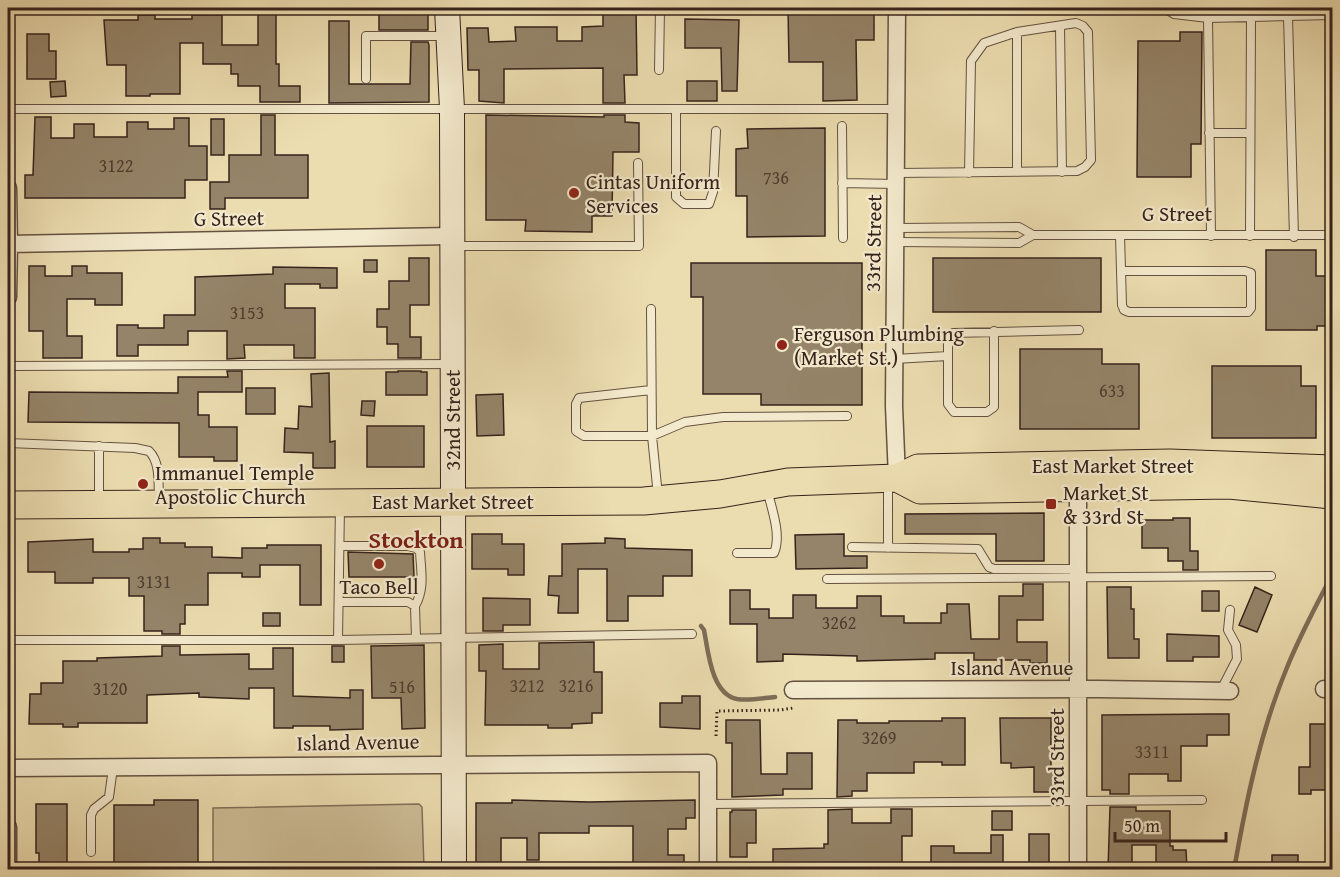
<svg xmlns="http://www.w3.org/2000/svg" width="1340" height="877" viewBox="0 0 1340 877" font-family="'Gentium Book Plus',serif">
<rect width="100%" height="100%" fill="#ecddb0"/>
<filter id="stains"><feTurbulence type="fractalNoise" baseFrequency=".00333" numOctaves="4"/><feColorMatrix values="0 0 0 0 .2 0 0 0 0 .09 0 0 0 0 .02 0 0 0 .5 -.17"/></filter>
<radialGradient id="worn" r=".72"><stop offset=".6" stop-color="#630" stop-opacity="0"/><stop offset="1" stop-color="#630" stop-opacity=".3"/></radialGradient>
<!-- green -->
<path fill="#cdbd97" stroke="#82705a" stroke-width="1.5" d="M419,804L422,807L424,869H213V808Z"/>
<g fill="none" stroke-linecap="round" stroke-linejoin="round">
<!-- stream -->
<path stroke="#7e6d57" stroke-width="4.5" d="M701,626L704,630C708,650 711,694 737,699C749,701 763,698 775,697
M1234,870C1246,802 1260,733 1286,670C1299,637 1316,606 1332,575"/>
</g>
<!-- building -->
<path fill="#958469" stroke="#36231c" stroke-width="1.5" d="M603,8H636L637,75H624L625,103H603V68L504,69V103L479,101V70H468L467,28H488L489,42L516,41L515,27H557V41H582V27L603,26Z
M788,8H874V40H856L857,100L823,101V62H789Z
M379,9H428V30H379Z
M258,13H276V64H279V86H300V102H260V86H238V74H231V64H203V43H180V94H150V96H126V65H107L104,20H138V15H155V19H192V15H222V45H258Z
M685,19L739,20L737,91H722L721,48H685Z
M329,21H349V84H410L411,42H428L429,45V102L329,103Z
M1180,32H1202L1201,144H1191V177H1137L1138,41H1180Z
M27,34H49V51H56V79H27Z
M65,81L66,96L51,97L50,82Z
M687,81H717V101H687Z
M261,115H275V155H308V198H225V209H210V182H229V155H261Z
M486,115L604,117V115H625V122L639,123V152H613L612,216H592V232L525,231L526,220H486Z
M35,117H51V138H74V124H94V137H127V122H148V129H174V118H189V146H207V180H185V198H25V175H33Z
M211,119H224V155H211Z
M825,128V236L747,237V196H736V149L748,148L747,129Z
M1266,250H1316V276H1332V326H1317V330H1266Z
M409,258H429V305H410V337H421V358H398V344H387V327H377V309H389V281H409Z
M933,258H1101V312H933Z
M364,260H377V272H364Z
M691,263H862V405H761V394H703V297H691Z
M29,266H45V276H72V266H87V273H122V305H95V299H67V336H82V358H43V331H29Z
M273,267L337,268V288H320V284H285V308H315V358H294V345H244L245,358L227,359V331H188V345H138V356H117V325H138V328H164V315H195V277L273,274Z
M1020,349H1102V364H1139V429H1020Z
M1212,366H1301V386H1316V438H1212Z
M227,371H242V392H198V415H209V427H237V461H214V457H179V423L28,422L29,392L178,393V377H228Z
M398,371H421V372H427V395H386V372H398Z
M329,373L330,442L335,441V468H313V453L284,452L285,428L298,429L299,406L312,407L311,374Z
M246,388H275V414H246Z
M503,394L504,435L477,436L476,395Z
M362,401H375L374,416L361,415Z
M367,426H424V467H367Z
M1044,513V561H996V534H905V514Z
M1173,518H1190V551H1198V570H1183V561H1168V548H1142V520H1173Z
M472,534H502V544H524V575H508V569H472Z
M844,534V556H867V568L796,569L795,535Z
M143,538H160V543H185V547H212V557L242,558V548H267V545H321V605H300V565H260V577H242V573H208V605H185V624H180V634H162V631H144V596H129V578H93V583H55V572H28V542L93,539V552H129V549H143Z
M605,538L625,539V548L692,550V576H663V596H628V621H607V569H578V613H558L559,596L548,595L549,576H562V544L605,543Z
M348,552L413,554L414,577H349Z
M1023,584H1043V620H1017V642H1047V663H1030V660H974V653H935V659L857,661V656L783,654V661L757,662V624H730V590H750V609H769V618H793V595H816V608H857V596H881V616H904V623H941V613H947V604H969L971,639H999V596H1023Z
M1107,587H1131V609H1134V639H1139V658H1108Z
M1255,587L1272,595L1257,632L1239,625Z
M1202,591H1219V611H1202Z
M483,598L530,599V625H503V631H483Z
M263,613H280V626H263Z
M1167,634L1219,636V657H1193V661H1167Z
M594,642V672H602V713H592V723L572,724V728H548V725H485L486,671H479V645L503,644V669H539V643Z
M424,645L425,728L402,729L401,698H372L371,646Z
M162,646H180V655L249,654V669H273V648H293V696L350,698V690H363V729L330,730V726H293V728H274V688H249V699L199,697V693L147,695V723H78V727H63V724H29L30,694H41V683H63V661H97V658L162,656Z
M332,646H344V662H332Z
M682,696H700V729L660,727V703H682Z
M1213,714H1229V735H1207V746H1181V781H1168V774H1129V794H1110V790H1102V715Z
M942,718H965V765H942V762H914V773H867V791H852V796L837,797L838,720H857V723H889V721H942Z
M1000,718H1051V768H1055V792H1034V767L1011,768V763H1001Z
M726,720H760L761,774H787V753H812V789H783V795L732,797V743H726Z
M1310,724H1332V790H1311V794H1299V767H1310Z
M154,800H198V870H114V805H154Z
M512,800L589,802L695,800V818H686V829H668V855H684V870H633V826H589V833H539V860H527V838H501V870H476V803H512Z
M36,804H67V870H39V853H36Z
M1110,807H1136V811H1170V846H1173V850H1186L1187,870H1156V845H1132V870H1108Z
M852,809V823H891V809H912V836H902V870H773V849L824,848V844H828V810Z
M732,810H756V843H747V857H730V812H732Z
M992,811H1012V830H992Z
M1029,834H1049V870H1029Z
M991,835H1003V870H931V846H954V853H991Z
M1272,855H1298V870H1272Z"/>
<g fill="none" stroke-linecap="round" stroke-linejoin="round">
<!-- service casing -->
<g stroke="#645241" stroke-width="10">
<path id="service" d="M1165,8L1174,14L1208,18L1211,236
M1288,8V16L1332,15
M1208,18L1288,16L1294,237
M1060,26L1062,172
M1017,32V172
M659,70L660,8
M366,79V36H448
M8,109H897
M676,109V197L684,204H709L713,192L716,131
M842,126L843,238
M1209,133H1250
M897,173L1077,171L1085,167L1091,160L1088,32L1083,26L1076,23L1017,32L984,43L971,61L969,173
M842,183L896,184
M896,228L1019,227L1033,235H1332
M1120,235L1122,305L1124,310L1129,312H1248L1251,308V273L1245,271H1121
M1250,236L1251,17
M896,242L1019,243L1033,235
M455,246H639L638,163
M651,309L652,436L658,496
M948,356V336L953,333L1079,330
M894,359L948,356V404L954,412H987L994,407V331
M8,366L451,364
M651,390L579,398L576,404V431L584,436H652L685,422L723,417L847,416
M8,443L135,448L149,451C161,463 158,484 159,501
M99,446V500
M888,482V548
M340,546H408L416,548L420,552C421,571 425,589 415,606
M852,547L978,549L989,567L994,569H1078
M737,553H774C782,535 771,507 767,489
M827,579L1271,576
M339,602H408L415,606L416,638
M8,640H338L692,634
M338,640L340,505
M1221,690L1237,659L1236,645L1228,630L1230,610
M709,804L1202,800
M91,852V815L94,809L109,797L113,768"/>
</g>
<!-- minor casing -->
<g stroke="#645241" stroke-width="19">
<path id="minor" d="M8,188L9,244L8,297
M8,244L452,236
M897,478L894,406L897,8
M1324,689H1332
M793,690L1098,689L1230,691
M8,768L708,763V870
M8,827V870
M1078,870V480"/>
</g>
<!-- secondary casing -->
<g stroke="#36231c" stroke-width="26">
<path id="secondary" d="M447,8L452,109L454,870"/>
</g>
<!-- primary casing -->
<g stroke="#36231c" stroke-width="29">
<path id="primary" d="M897,478L920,490L1229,485L1332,495
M8,505L644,501L720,494L788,482L897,478L918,468L1170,463L1332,469"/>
</g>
<!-- path -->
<path stroke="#36231c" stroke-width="3" stroke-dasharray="1.5 3" stroke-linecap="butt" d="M716,736L717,711L781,710L793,708"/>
<!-- service -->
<use href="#service" stroke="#f3e9cc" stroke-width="8"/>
<!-- minor -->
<use href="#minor" stroke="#f3e9cc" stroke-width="16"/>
<!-- secondary -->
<use href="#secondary" stroke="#f3e9cc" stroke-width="24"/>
<!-- primary -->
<use href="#primary" stroke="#ecddb0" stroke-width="27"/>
</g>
<!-- markers -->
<g fill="#8f2418" stroke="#f3e9cc" stroke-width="2">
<circle cx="574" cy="193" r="6"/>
<circle cx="782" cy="345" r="6"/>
<circle cx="143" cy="484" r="6"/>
<rect x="1045" y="498" width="12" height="12" rx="3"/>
<circle cx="379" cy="564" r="6"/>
</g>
<g text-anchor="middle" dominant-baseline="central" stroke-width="4.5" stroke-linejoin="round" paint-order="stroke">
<!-- number labels -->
<g font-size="18" fill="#4e3b2f">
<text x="116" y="165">3122</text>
<text x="776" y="177">736</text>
<text x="247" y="312">3153</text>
<text x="1112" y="390">633</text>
<text x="154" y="581">3131</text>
<text x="839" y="622">3262</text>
<text x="527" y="685">3212</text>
<text x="576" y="685">3216</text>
<text x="402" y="686">516</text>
<text x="110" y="688">3120</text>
<text x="879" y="737">3269</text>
<text x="1152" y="751">3311</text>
</g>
<!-- poi labels -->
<g font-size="21" fill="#36231c" stroke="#f3e9cc" text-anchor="start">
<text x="586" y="181">Cintas Uniform<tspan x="586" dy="24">Services</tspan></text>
<text x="794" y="333">Ferguson Plumbing<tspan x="794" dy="24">(Market St.)</tspan></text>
<text x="155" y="472">Immanuel Temple<tspan x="155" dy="24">Apostolic Church</tspan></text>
<text x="1063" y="492">Market St<tspan x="1063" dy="24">&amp; 33rd St</tspan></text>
<text x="379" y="586" text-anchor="middle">Taco Bell</text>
</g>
<!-- street labels -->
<g font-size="21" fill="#36231c" stroke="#f3e9cc">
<text x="1177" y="213">G Street</text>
<text transform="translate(229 218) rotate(-1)">G Street</text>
<text transform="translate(873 243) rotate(-89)">33rd Street</text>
<text transform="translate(452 420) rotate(-90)">32nd Street</text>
<text x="1113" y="465">East Market Street</text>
<text x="453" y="501">East Market Street</text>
<text x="1012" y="667">Island Avenue</text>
<text transform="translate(358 742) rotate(-1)">Island Avenue</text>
<text transform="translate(1056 757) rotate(-90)">33rd Street</text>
</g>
<!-- quarter labels -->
<g font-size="24" font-weight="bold" fill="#7a1f14" stroke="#f3e9cc">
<text x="416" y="539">Stockton</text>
</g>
</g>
<!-- margin -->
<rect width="1340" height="877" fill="none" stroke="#ecddb0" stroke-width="30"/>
<rect x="9" y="9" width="1322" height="859" fill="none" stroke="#36231c" stroke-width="3"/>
<rect x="15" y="15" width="1310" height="847" fill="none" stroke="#36231c" stroke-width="1.5"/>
<!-- scale -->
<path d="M1115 832v9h111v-9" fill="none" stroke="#36231c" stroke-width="3"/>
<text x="1124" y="832" font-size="18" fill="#36231c" stroke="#f3e9cc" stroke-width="4.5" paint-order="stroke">50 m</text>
<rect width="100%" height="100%" filter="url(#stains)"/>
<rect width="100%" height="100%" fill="url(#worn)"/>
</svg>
